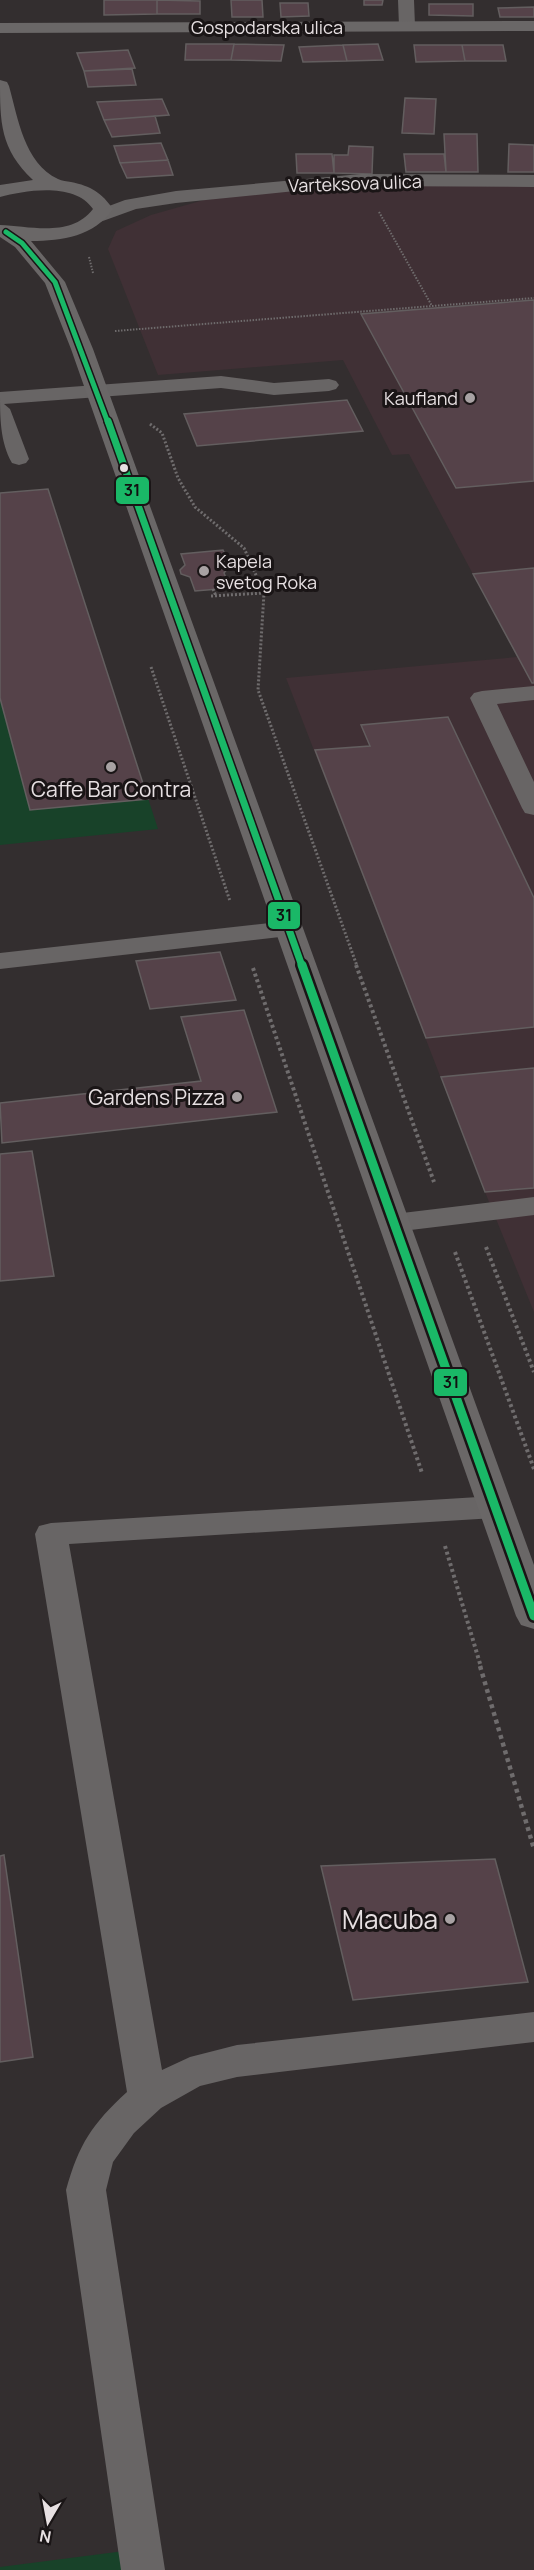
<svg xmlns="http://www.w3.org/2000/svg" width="534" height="2570" viewBox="0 0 534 2570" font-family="Manrope,sans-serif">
<rect width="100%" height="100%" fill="#332e2f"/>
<!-- built -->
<path fill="#403035" d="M332,186H534V1312L485,1192L286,678L517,657L409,454L392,455L343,360L158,375L108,249L116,231L151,215L204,200Z"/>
<!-- green -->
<path fill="#184229" d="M48,489L158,829L0,845V493Z
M140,2549L143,2570H0V2567Z"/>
<!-- building -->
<path fill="#554249" stroke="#635e5f" stroke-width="1.5" d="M104,0H157V14L104,15Z
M157,0L200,1V14H157Z
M231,0H262L263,17H232Z
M364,0H383L382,5H364Z
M280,3H308L309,16L281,17Z
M429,4H473V16L429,15Z
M534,7V17H500L498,8Z
M186,44H234L231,60H185Z
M234,44L284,45L281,61L231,60Z
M378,44L383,60L347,61L343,45Z
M343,45L347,61L303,62L299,47Z
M414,45H462L465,61L416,62Z
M462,45H503L506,61H465Z
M128,50L135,68L84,71L77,53Z
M132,69L136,85L88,87L84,71Z
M405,98L436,99L434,134L402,133Z
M162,99L169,115L104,120L97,102Z
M155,116L160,133L112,137L104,120Z
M444,134H477L478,172H446Z
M161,143L168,160L120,163L114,146Z
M509,144L534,145V172H508Z
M349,146L373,147L372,174L334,173V155H348Z
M296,154H332L334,173H297Z
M404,154H444L446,172H406Z
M168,160L173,175L127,178L120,163Z
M534,300V481L456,488L361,314Z
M347,400L363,431L197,446L184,414Z
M48,489L148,799L30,810L0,698V493Z
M223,550L228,561L220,562L229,567L224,573L230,588L195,591L190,577L181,574L180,570L185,565L181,554Z
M534,568V683H532L473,574Z
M448,717L534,898V1027L426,1038L315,750L370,746L361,725Z
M220,952L236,1000L150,1009L136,961Z
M244,1010L277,1112L2,1143L0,1103L201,1081L181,1017Z
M534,1068V1188L485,1192L441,1077Z
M32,1151L54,1276L0,1281V1154Z
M4,1855L33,2057L0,2062V1856Z
M495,1859L528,1982L353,2000L321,1866Z"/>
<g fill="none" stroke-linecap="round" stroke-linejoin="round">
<!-- path-far3 -->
<path stroke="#6f6c6d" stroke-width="2" stroke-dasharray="1.5 1.5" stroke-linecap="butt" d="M379,212L432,306
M89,257L93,273
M115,331L534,298"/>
<!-- path-far2 -->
<path stroke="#6f6c6d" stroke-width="3" stroke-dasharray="2 2" stroke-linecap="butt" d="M150,424L162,433L178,478L195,507L244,548L264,593L258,690L357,966
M213,589L216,596
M211,596L264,593
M151,667L230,901"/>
<!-- path-far1 -->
<path stroke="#6f6c6d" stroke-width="4" stroke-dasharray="3 3" stroke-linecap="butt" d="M356,965L434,1182
M253,968L422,1473
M486,1247L534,1372
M455,1252L534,1469
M445,1546L481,1667"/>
<!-- path -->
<path stroke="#6f6c6d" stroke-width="4.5" stroke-dasharray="4 4" stroke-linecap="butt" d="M480,1666L534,1849"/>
<!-- lane -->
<path fill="#686565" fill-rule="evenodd" d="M398,0H414L415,26L413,29H401L399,26Z
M221,376L274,383L329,379L336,381L339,385L336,389L329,391L274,395L221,388L4,404L10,409L29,459L26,463L19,465L12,463C0,442 0,417 0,392Z
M534,686V700L497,704L534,782V815L525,813L522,808L470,698L474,693L482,691Z
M288,921L297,923L301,929L297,935L0,969V953Z
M534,1197V1215L394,1232L384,1229L379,1223L384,1217L394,1214Z
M495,1496L506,1499L511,1507L506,1515L495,1518L69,1544L162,2070L190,2057L237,2045L534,2012V2042L237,2077L200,2086L161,2108L134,2133L113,2162L106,2190L165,2570H121L66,2190C79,2144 92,2124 127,2092L35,1534L39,1526L51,1523Z"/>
<!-- street -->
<path fill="#686565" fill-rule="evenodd" d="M361,174L534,175V187L361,186L305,190L176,203L136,209L100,222L93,220L90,216L93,212L125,200L176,191Z"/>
<!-- secondary -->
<path fill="#6a6767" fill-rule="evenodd" d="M534,21V31L0,33V23Z
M0,80L7,82L9,86C18,118 24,163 58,179C62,181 67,181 71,182C91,186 102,193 113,209C94,236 63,241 31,241L65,282L93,349L534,1565V1629L521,1625L516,1616L71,349L45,283L15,247L0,237V225C30,226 71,238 93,209C75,182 26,190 0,197V185L33,180C0,149 0,122 0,80Z"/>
<!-- bus-1-far2 casing -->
<g stroke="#1a1516" stroke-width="8">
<path id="bus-1-far2" d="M6,232L22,243L55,282L108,423"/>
</g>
<!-- bus-1-far1 casing -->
<g stroke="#1a1516" stroke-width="10">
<path id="bus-1-far1" d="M108,421L302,966"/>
</g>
<!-- bus-1 casing -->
<g stroke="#1a1516" stroke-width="14">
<path id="bus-1" d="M302,965L534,1616"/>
</g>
<!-- bus-1-far2 -->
<use href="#bus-1-far2" stroke="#1ab867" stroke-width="5"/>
<!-- bus-1-far1 -->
<use href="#bus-1-far1" stroke="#1ab867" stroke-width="7"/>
<!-- bus-1 -->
<use href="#bus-1" stroke="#1ab867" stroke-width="9"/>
</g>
<!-- markers -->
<g fill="#a8a2a3" stroke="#1a1516" stroke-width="2">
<circle cx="470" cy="398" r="6"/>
<circle cx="204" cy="571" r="6"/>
<circle cx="111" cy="767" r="6"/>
<circle cx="237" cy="1097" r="6"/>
<circle cx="450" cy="1919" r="6"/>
</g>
<circle fill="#e7e0e2" stroke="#1a1516" stroke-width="2" cx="124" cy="468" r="5"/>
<g text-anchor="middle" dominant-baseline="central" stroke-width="6" stroke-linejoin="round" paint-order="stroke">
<!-- far-street labels -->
<g font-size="18" fill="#e7e0e2" stroke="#1a1516">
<text x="267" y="27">Gospodarska ulica</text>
<text transform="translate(355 183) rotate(-2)">Varteksova ulica</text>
</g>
<!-- far-poi labels -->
<g font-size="18" fill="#e7e0e2" stroke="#1a1516" text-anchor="end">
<text x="458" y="398">Kaufland</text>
<text x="216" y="561" text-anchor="start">Kapela<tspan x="216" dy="21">svetog Roka</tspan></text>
</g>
<!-- poi labels -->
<g font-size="21" fill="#e7e0e2" stroke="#1a1516">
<text x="111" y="789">Caffe Bar Contra</text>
<text x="225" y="1097" text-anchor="end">Gardens Pizza</text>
</g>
<!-- near-poi labels -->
<g font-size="26" fill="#e7e0e2" stroke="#1a1516" text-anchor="end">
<text x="438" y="1919">Macuba</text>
</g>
</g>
<g stroke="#1a1516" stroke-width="2">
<rect x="115" y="476" width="35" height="29" rx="6" fill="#1ab867"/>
<rect x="267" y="901" width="34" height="29" rx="6" fill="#1ab867"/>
<rect x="433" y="1368" width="35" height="29" rx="6" fill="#1ab867"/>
</g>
<g font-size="16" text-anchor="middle" font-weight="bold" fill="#111">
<text x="132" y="496">31</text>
<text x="284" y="921">31</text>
<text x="451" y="1388">31</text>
</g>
<!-- north arrow -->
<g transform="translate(48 2522) rotate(190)" stroke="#1a1516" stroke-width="4.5" paint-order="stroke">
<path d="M0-4.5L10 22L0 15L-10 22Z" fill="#e7e0e2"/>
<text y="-9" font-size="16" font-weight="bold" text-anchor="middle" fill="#e7e0e2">N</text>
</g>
</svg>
